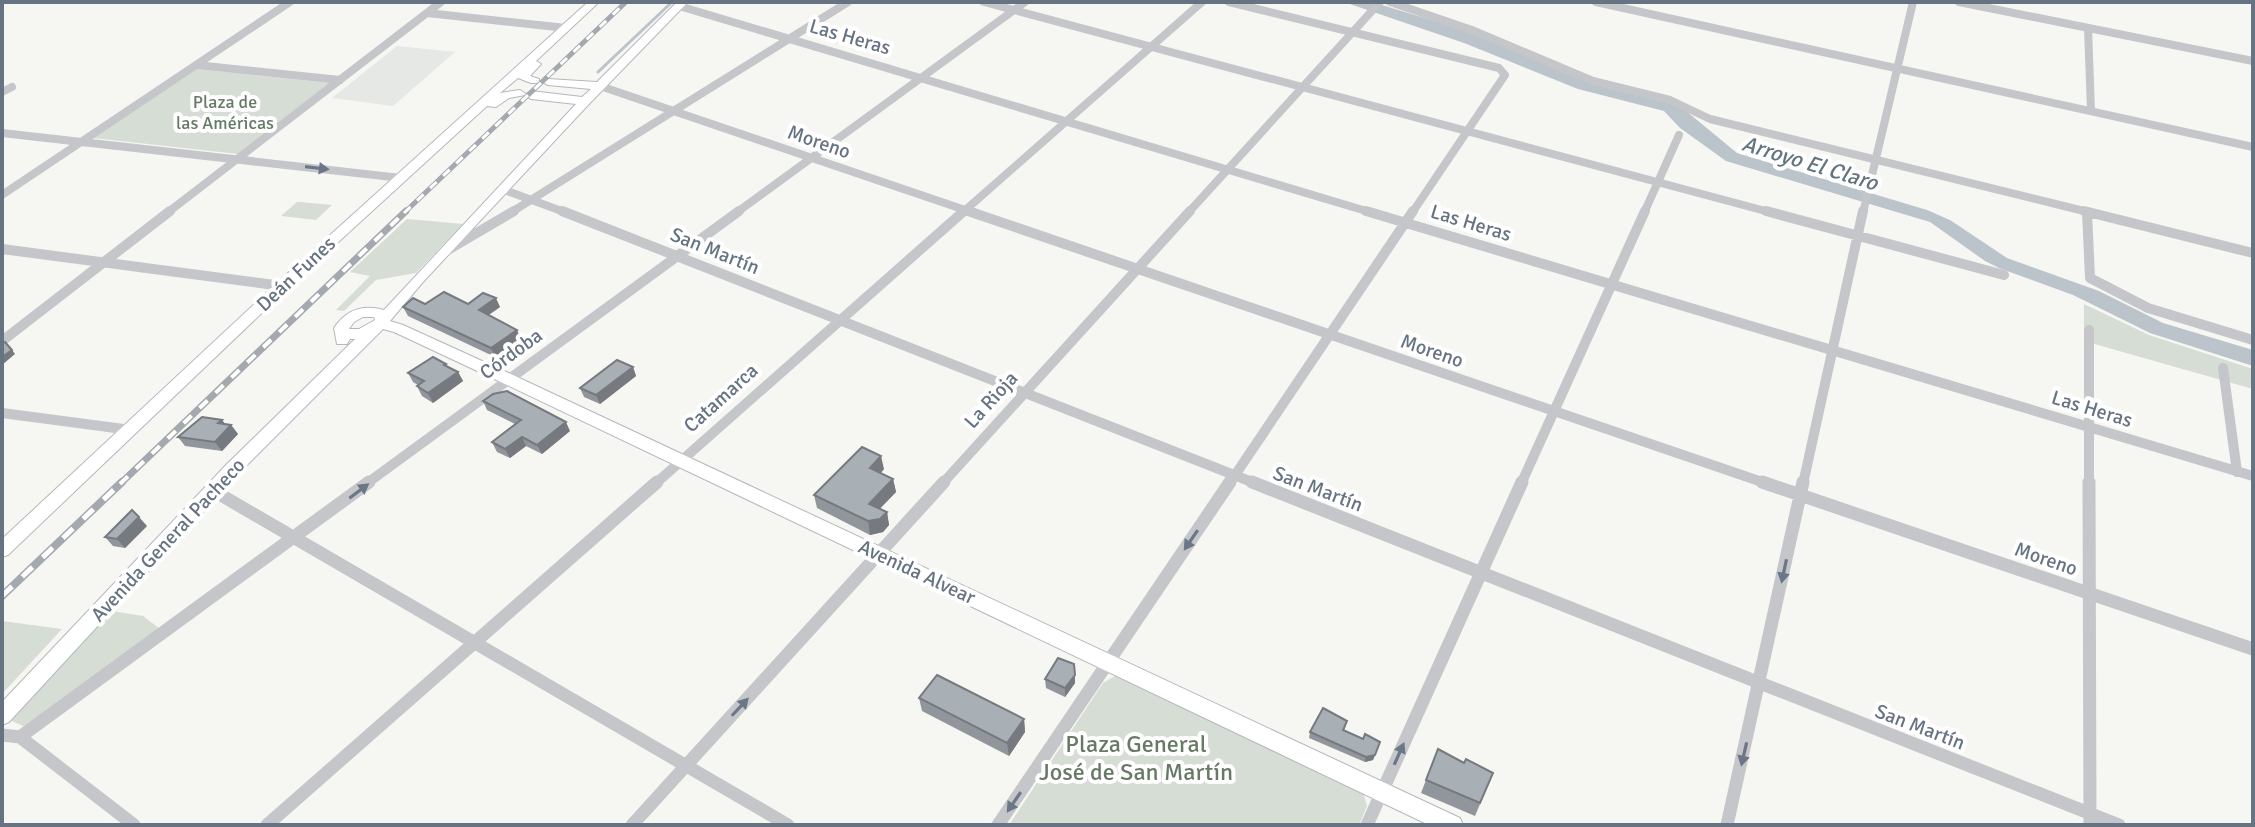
<svg xmlns="http://www.w3.org/2000/svg" width="2255" height="827" viewBox="0 0 2255 827" font-family="Signika,sans-serif">
<rect width="100%" height="100%" fill="#f6f6f3"/>
<!-- built -->
<path fill="#e6e8e6" d="M828,26L886,42L870,53L812,36Z
M397,46L455,52L393,106L332,98Z"/>
<!-- green -->
<path fill="#d6ddd4" d="M196,69L330,83L238,154L93,138Z
M297,202H300L332,205L316,220L281,216Z
M407,219L463,224L416,273L376,280L344,311L336,310L370,276L350,272Z
M2084,304L2149,335L2253,369V389L2084,341Z
M112,611L143,616L160,629L25,727L10,720Z
M2,621L62,629L2,694Z
M1115,676L1122,677L1363,792L1367,806L1359,825H1009L1103,683Z"/>
<!-- water -->
<path fill="#bbc4ca" d="M1344,2H1372L1461,29L1593,84L1680,106L1737,153L1927,210L1950,220L2007,258L2099,291L2163,323L2253,350V366L2150,333L2073,295L1999,268L1985,261L1930,222L1726,161L1680,128L1664,111L1578,89L1464,43Z"/>
<g fill="none" stroke-linecap="round" stroke-linejoin="round">
<!-- stream -->
<path stroke="#bbc4ca" stroke-width="3" d="M598,72L672,2"/>
<!-- secondary casing -->
<g stroke="#b4b8bd" stroke-width="2">
<path id="secondary" d="M588,2H599L536,61L541,64L530,76L539,79V83H531L518,78L500,93L520,90L526,94L531,91L582,97L591,89L548,85L542,82L548,79L597,82L677,2H688L589,104L423,282L390,321L403,325L515,376L1460,818L1463,825H1429L505,384L394,332L383,329L238,474L9,722L2,725V702L226,465L355,339H350L347,344H337L334,328C346,310 362,304 384,310L576,104L531,99L525,95L509,98L496,107L487,106L287,289L8,555L2,557V539L277,283ZM363,317H374L375,320L359,329H349L354,322Z"/>
</g>
<!-- street-far2 -->
<path stroke="#c4c6ca" stroke-width="8" d="M984,2L1773,213
M1229,2L1499,68L1505,75L1412,213
M1390,2L1472,30L1593,81L1670,100L1710,119L2092,213
M1596,2L2253,147
M1959,2L2253,61
M679,6L1373,213
M427,13L566,28
M2088,28L2091,111
M196,65L340,80
M600,86L974,213
M2,92L12,87
M2,133L401,178
M502,189L567,213
M2,195L290,2
M167,213L441,2
M510,213L848,2
M736,213L1025,2
M962,213L1202,2
M1188,213L1380,2
M1644,213L1679,135
M1863,213L1913,2"/>
<!-- street-far1 -->
<path stroke="#c4c6ca" stroke-width="10" d="M562,211L1257,484
M968,211L1768,484
M1366,211L2253,476
M1766,211L2004,275
M2084,211L2253,253
M2087,212L2090,278L2148,308L2253,340
M2,249L282,286
M446,251L514,211
M2089,330V484
M2,341L170,211
M2223,368L2237,472
M2,413L131,430
M366,484L739,211
M655,484L964,211
M942,484L1190,211
M1229,484L1413,211
M1521,484L1645,211
M1803,484L1863,211"/>
<!-- street -->
<path stroke="#c4c6ca" stroke-width="13" d="M1252,482L2119,825
M1762,482L2253,649
M2089,482L2090,825
M214,491L788,825
M2,735L20,737L134,825
M20,737L369,482
M267,825L657,482
M632,825L944,482
M998,825L1230,482
M1367,825L1522,482
M1727,825L1803,482"/>
<!-- secondary -->
<use href="#secondary" fill="#fff" fill-rule="evenodd"/>
<!-- rail-far2 casing -->
<g stroke="#a4a9af" stroke-width="5">
<path id="rail-far2" d="M404,213L626,2"/>
</g>
<!-- rail-far1 casing -->
<g stroke="#a4a9af" stroke-width="7">
<path id="rail-far1" d="M120,484L406,211"/>
</g>
<!-- rail casing -->
<g stroke="#a4a9af" stroke-width="8">
<path id="rail" d="M2,596L122,482"/>
</g>
<!-- rail-far2 -->
<use href="#rail-far2" stroke="#fff" stroke-width="3" stroke-dasharray="9" stroke-linecap="butt"/>
<!-- rail-far1 -->
<use href="#rail-far1" stroke="#fff" stroke-width="4" stroke-dasharray="11" stroke-linecap="butt"/>
<!-- rail -->
<use href="#rail" stroke="#fff" stroke-width="5" stroke-dasharray="14" stroke-linecap="butt"/>
</g>
<!-- wall -->
<path fill="#90969c" d="M425,304H468L500,307L488,315L521,339L495,357L408,316L403,307Z
M446,364L448,367L458,372L463,381L433,403L422,396L417,386L418,385L413,382L408,373Z
M633,367L636,376L600,404L584,397L580,388Z
M483,401L570,431L542,454L526,446L510,458L497,452L492,442L515,424L487,410Z
M222,420L225,424L231,425L238,434L222,451L185,446L178,437Z
M884,469L881,473L893,479L896,492L879,509L887,512L889,525L883,532L870,535L817,508L814,495Z
M147,526L125,548L113,546L105,537Z
M1045,679L1075,683L1065,697L1046,688Z
M919,698L1024,719L1025,732L1009,756L922,711Z
M1346,726L1344,730L1363,739L1380,742L1373,760L1365,762L1309,738L1310,732Z
M1464,763L1493,773L1475,816L1421,793L1426,780Z"/>
<!-- shaded-wall -->
<path fill="#767a7f" d="M496,298L500,307L483,319L479,310Z
M517,330L521,339L495,357L491,348Z
M12,350L15,354L2,365V357Z
M633,367L636,376L600,404L596,395Z
M458,372L463,381L433,403L428,393Z
M222,420L228,428L231,425L238,434L222,451L215,442L218,423Z
M566,422L570,431L542,454L537,445Z
M522,437L526,446L510,458L505,449Z
M881,456L884,469L873,481L870,468Z
M893,479L896,492L872,517L869,504Z
M887,512L889,525L883,532L870,535L868,521Z
M139,517L147,526L125,548L117,539Z
M1075,675V683L1065,697V688Z
M1024,719L1025,732L1009,756L1007,743Z
M1380,742L1373,760L1365,762L1366,757Z"/>
<!-- building -->
<path fill="#a8afb5" stroke="#767a7f" stroke-width="2" d="M444,292L468,304L483,293L496,298L479,310L517,330L491,348L403,307L413,298L425,304Z
M5,342L12,350L2,357V344Z
M433,357L446,364L444,365L458,372L428,393L417,386L424,381L408,373Z
M617,360L633,367L596,395L580,388Z
M507,391L566,422L537,445L522,437L505,449L492,442L521,420L483,401L493,394Z
M202,417L222,420L218,423L231,425L215,442L178,437Z
M862,447L881,456L870,468L893,479L869,504L887,512L880,519L868,521L814,495Z
M132,510L139,517L117,539L105,537Z
M1058,658L1074,664L1075,675L1065,688L1045,679Z
M937,675L1024,719L1007,743L919,698Z
M1323,708L1347,721L1343,730L1363,739L1365,734L1380,742L1375,755L1366,757L1310,732Z
M1438,749L1464,763L1466,759L1493,773L1480,803L1426,780Z"/>
<!-- one-way arrows -->
<defs><path id="oneway-solid" d="M-6-.8H1V-3.2L6.5 0L1 3.2V.8H-6Z" transform="scale(2)"/></defs>
<g fill="#6b7787">
<use href="#oneway-solid" transform="translate(317 168) rotate(7)"/>
<use href="#oneway-solid" transform="translate(359 491) rotate(-37)"/>
<use href="#oneway-solid" transform="translate(1191 540) rotate(124)"/>
<use href="#oneway-solid" transform="translate(1784 571) rotate(102)"/>
<use href="#oneway-solid" transform="translate(740 707) rotate(-47)"/>
<use href="#oneway-solid" transform="translate(1399 754) rotate(-66)"/>
<use href="#oneway-solid" transform="translate(1744 754) rotate(103)"/>
<use href="#oneway-solid" transform="translate(1014 802) rotate(124)"/>
</g>
<g text-anchor="middle" dominant-baseline="central" stroke-width="8" stroke-linejoin="round" paint-order="stroke">
<!-- far-park labels -->
<g font-size="18" fill="#667a64" stroke="#fff">
<text x="225" y="102">Plaza de<tspan x="225" dy="21">las Américas</tspan></text>
</g>
<!-- street labels -->
<g font-size="20" fill="#667383" stroke="#fff">
<text transform="translate(850 37) rotate(16)">Las Heras</text>
<text transform="translate(819 142) rotate(19)">Moreno</text>
<text transform="translate(1471 223) rotate(17)">Las Heras</text>
<text transform="translate(715 251) rotate(22)">San Martín</text>
<text transform="translate(296 274) rotate(-43)">Deán Funes</text>
<text transform="translate(1432 351) rotate(19)">Moreno</text>
<text transform="translate(511 354) rotate(-36)">Córdoba</text>
<text transform="translate(721 398) rotate(-42)">Catamarca</text>
<text transform="translate(991 400) rotate(-48)">La Rioja</text>
<text transform="translate(2092 409) rotate(17)">Las Heras</text>
<text transform="translate(1318 489) rotate(21)">San Martín</text>
<text transform="translate(168 540) rotate(-47)">Avenida General Pacheco</text>
<text transform="translate(2046 559) rotate(19)">Moreno</text>
<text transform="translate(917 572) rotate(25)">Avenida Alvear</text>
<text transform="translate(1920 727) rotate(21)">San Martín</text>
</g>
<!-- water labels -->
<g font-size="22" font-style="italic" fill="#62747f" stroke="#fff">
<text transform="translate(1810 163) rotate(17)">Arroyo El Claro</text>
</g>
<!-- near-park labels -->
<g font-size="24" fill="#667a64" stroke="#fff">
<text x="1136" y="744">Plaza General<tspan x="1136" dy="28">José de San Martín</tspan></text>
</g>
</g>
<!-- border -->
<rect width="2255" height="827" fill="none" stroke="#667383" stroke-width="8"/>
</svg>
